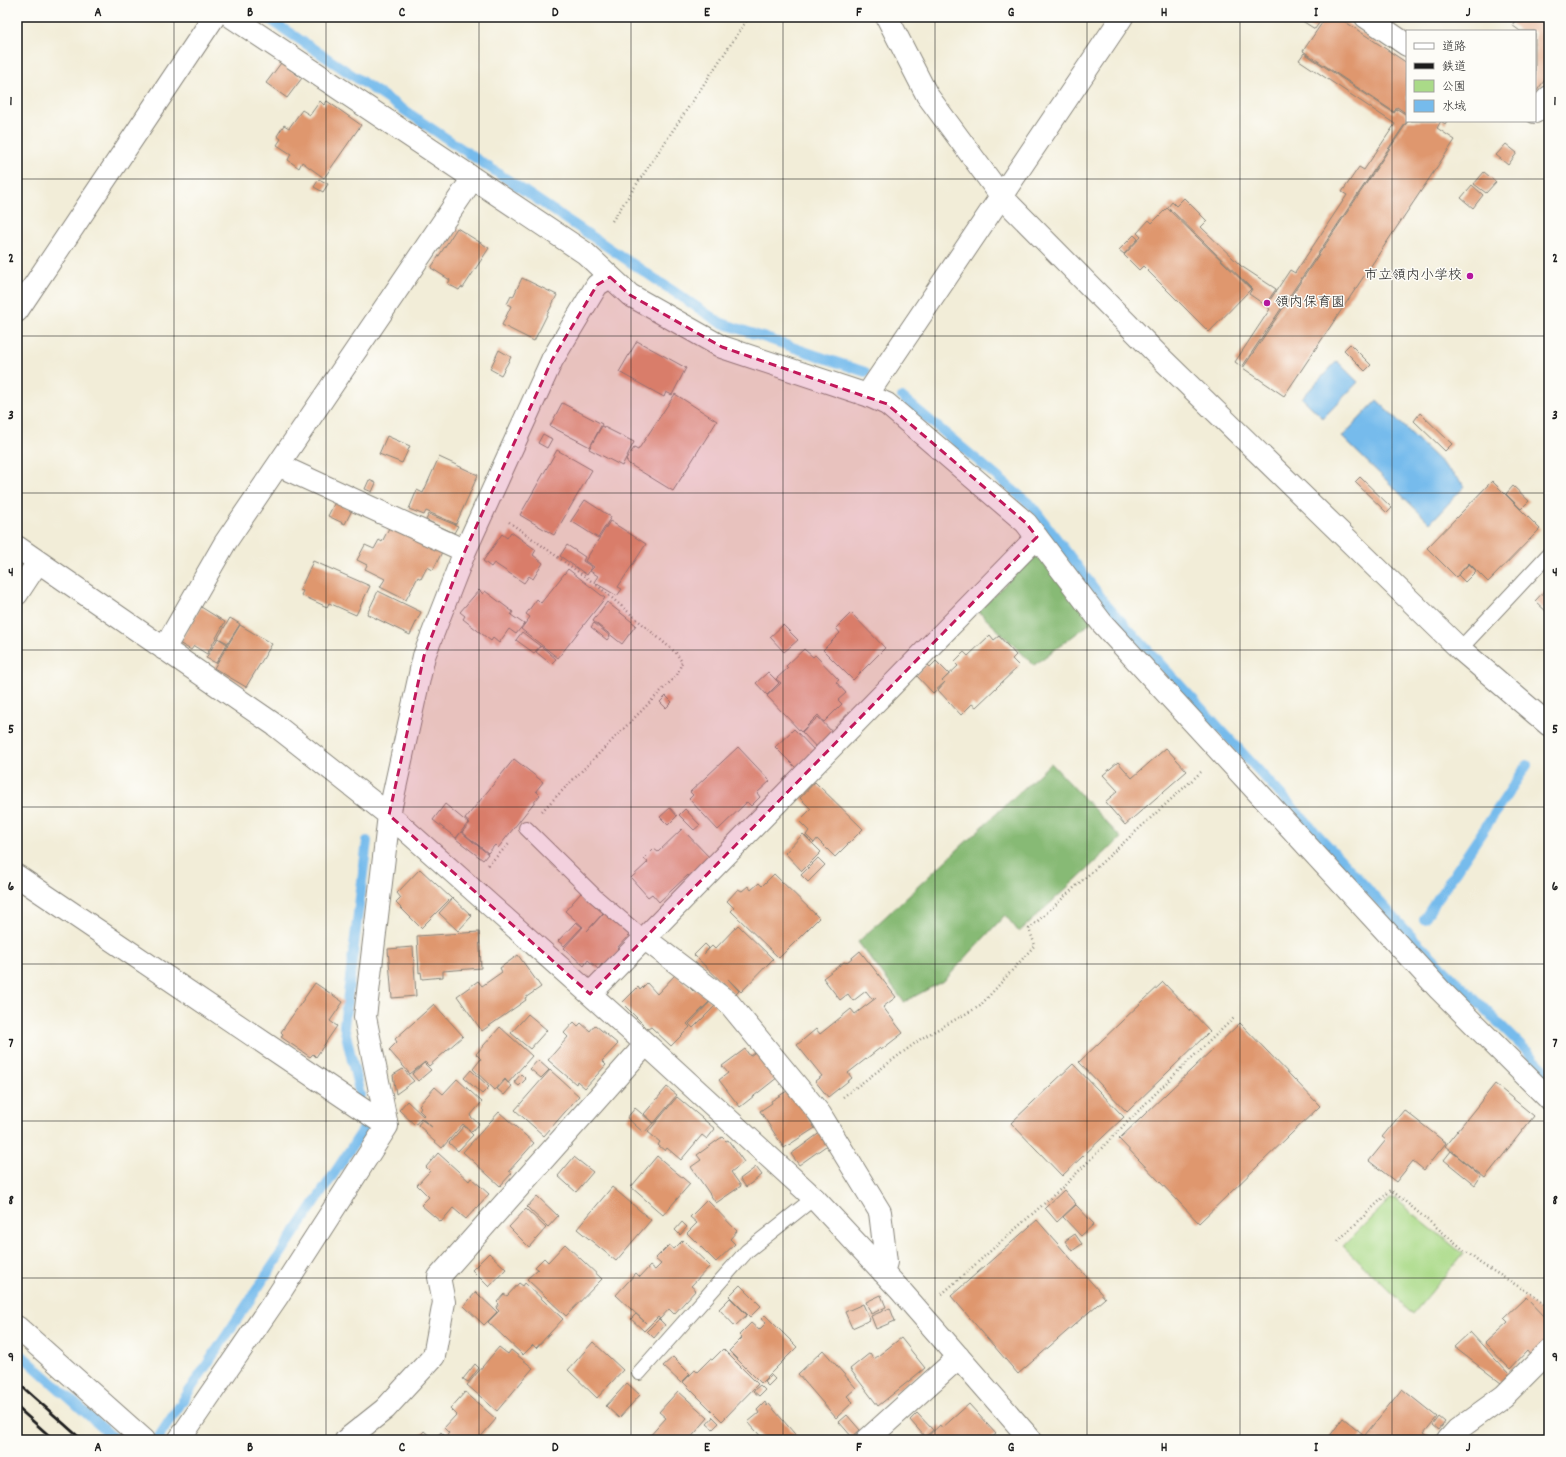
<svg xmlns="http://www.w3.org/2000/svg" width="1566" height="1457" viewBox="0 0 1566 1457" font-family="Dekko,'Klee One',sans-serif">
<rect width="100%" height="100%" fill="#fdfcf7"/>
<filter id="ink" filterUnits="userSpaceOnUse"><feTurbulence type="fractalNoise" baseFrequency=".025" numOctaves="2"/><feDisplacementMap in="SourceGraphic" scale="8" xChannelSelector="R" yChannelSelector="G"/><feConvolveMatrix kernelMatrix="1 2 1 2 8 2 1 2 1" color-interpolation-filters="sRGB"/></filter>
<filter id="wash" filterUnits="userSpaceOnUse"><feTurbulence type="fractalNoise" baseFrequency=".012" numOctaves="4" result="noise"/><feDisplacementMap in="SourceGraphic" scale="16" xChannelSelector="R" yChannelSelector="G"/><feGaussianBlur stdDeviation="0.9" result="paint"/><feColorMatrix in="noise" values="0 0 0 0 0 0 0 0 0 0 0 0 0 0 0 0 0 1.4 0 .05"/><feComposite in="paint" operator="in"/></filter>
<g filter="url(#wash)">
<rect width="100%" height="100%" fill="#f2edd8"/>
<!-- green -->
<path fill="#aada88" stroke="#637b52" d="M1390,1199L1397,1200L1463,1254L1413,1314L1343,1246Z"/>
<!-- forest -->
<path fill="#87ba74" stroke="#526b48" d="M1034,556L1045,557L1092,622L1034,665L978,611Z
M1051,763L1121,838L1019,932L1005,915L945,980L904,1002L858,942Z"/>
<!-- water -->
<path fill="#76bbec" stroke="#496c84" d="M1337,361L1358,382L1323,418L1302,398Z
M1377,400L1465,486L1430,523L1342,437Z"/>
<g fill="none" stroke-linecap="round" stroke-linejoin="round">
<!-- stream -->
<path stroke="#76bbec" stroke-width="10" d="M266,17L719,322L865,372
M902,397L1032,506L1109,608L1412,937L1549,1073
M1424,919L1527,765
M360,1095L344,1026L367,841
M17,1351L116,1440
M158,1438L367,1124"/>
</g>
<g id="blocks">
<!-- building -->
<path fill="#df976e" d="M1296,17H1323L1315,29Z
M1326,17H1338L1407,63V114L1397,107L1394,112L1303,51Z
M1518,17H1546L1549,19V74L1536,92L1535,91V31H1520L1512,25Z
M1304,53L1394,113L1397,109L1407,115V121L1242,367L1235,362L1270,309L1266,306L1290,270L1295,273L1347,195L1342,192L1359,167L1364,170L1395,124L1299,60Z
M281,63L302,78L287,98L266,83Z
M320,101L324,105L327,101L361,125L324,178L302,162L299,168L288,160L291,154L277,145L281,139L277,136L284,125L289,128L302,110L310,115Z
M1408,121H1447L1445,124L1441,121L1437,128L1455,140L1284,396L1243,368Z
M1506,144L1517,153L1508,165L1496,155Z
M1484,172L1496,182L1486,193L1474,184Z
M319,179L328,184L323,192L314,187Z
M1472,185L1483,195L1473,208L1461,198Z
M1184,198L1207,221L1201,227L1241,266L1276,289L1265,305L1249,294L1252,289L1168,207L1172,202L1176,206Z
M1167,208L1251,289L1209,332L1143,266L1139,270L1124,255L1141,237L1137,233L1149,220L1152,223Z
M457,228L489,248L463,288L461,287L459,290L448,284L450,280L431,268Z
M1134,235L1138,239L1124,254L1119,250Z
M522,278L557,295L534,341L502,325L511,306L507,304L511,296L513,297Z
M637,341L686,368L672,395L666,392L664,397L619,372Z
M1350,344L1371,365L1365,371L1344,350Z
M499,350L511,357L501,375L490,369Z
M675,394L717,421L673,491L629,464L626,460L634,448L638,450Z
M562,403L602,424L590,447L550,426Z
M1420,413L1452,444L1445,451L1414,421Z
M602,426L634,442L622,466L589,449Z
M543,434L552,439L547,448L538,443Z
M387,436L410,446L402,463L379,454Z
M557,450L592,470L554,535L520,515Z
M439,457L478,475L456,524L426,511L424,515L409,509L417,490L423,493Z
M1360,477L1392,508L1387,513L1355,482Z
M369,480L376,483L372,492L365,489Z
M1492,481L1540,529L1488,582L1469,563L1456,577L1427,548Z
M1513,486L1529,501L1521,509L1506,494Z
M585,500L611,517L598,538L571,521Z
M335,502L352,510L345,524L328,516Z
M429,514L458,526L454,533L426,520Z
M610,521L646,544L618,587L622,589L617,596L594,582L598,576L590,571L594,567L585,561Z
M390,526L442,552L433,570L427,567L421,579L418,577L406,600L380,587L385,579L365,569L367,565L357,560L365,545L374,549L379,540L382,542Z
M511,532L536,550L533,555L543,563L533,579L529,576L524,583L494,563L491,567L483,561L502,534L507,538Z
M567,545L585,557L583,561L592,567L587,575L560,556Z
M313,561L370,586L356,615L329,603L327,607L301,595L303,591L300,590Z
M1469,564L1476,571L1465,582L1458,575Z
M568,569L605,598L558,658L521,629L530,617L526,614L537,599L541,603Z
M1549,586V614L1535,601Z
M479,590L483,594L485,591L513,612L511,615L524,624L516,634L509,629L499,643L493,638L491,641L463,619L465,616L460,612Z
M378,591L421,612L410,635L367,614Z
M607,602L636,625L622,644L593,621Z
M201,607L225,622L207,654L194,646L191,650L179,643Z
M851,613L885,648L853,680L823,650L840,633L836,628Z
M230,618L240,624L228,643L218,638Z
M594,623L610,636L607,640L591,627Z
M240,625L272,644L246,687L214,668Z
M783,625L798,640L784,652L770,637Z
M522,632L540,646L534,653L516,640Z
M990,635L994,640L999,636L1016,655L1012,659L1019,666L976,707L972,704L961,715L938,690L945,682L933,693L916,675L927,664L930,667L936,661L949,674L942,681L958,666L954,662L964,652L968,656Z
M218,638L227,644L216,663L206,658Z
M541,646L556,659L551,664L536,652Z
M804,649L813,657L815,655L839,680L836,682L846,693L838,700L842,704L824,722L818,715L801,732L767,696L781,683L776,679L788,668L786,666Z
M768,672L779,683L767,695L756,683Z
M666,696L672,702L666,708L660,702Z
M818,717L834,734L818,749L802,732Z
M794,729L814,750L796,768L775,747Z
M738,747L770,781L757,793L760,797L751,806L747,802L718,830L689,799L693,795L690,792Z
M1166,748L1187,771L1125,825L1105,802L1118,791L1103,775L1118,762L1132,778Z
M514,759L543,782L536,791L540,795L498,848L495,845L488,853L462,832L470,823L465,819Z
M815,782L863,829L835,857L817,839L814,843L806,835L809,831L799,821L811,809L800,798Z
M445,804L468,823L456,838L433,820Z
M670,808L677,816L668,825L660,817Z
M685,809L700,825L694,830L679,815Z
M682,829L710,858L690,878L688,875L659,902L652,894L648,897L631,878L648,862L644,859L654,849L658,852Z
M461,832L488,854L483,860L456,839Z
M803,834L821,852L802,871L785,853Z
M818,858L825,865L808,882L801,875Z
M420,869L451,898L421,928L396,903L401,898L397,893Z
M774,874L819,918L779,958L731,911L734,908L727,901L738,889L742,891L748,886L751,890L759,883L762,886Z
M581,893L603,913L587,931L604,913L629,935L617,948L620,951L605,967L602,964L598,969L588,960L584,966L564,948L583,927L565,911Z
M453,898L472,916L458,931L439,913Z
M576,922L582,927L564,946L558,941Z
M738,925L773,959L741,992L728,979L739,991L735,995L694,955L705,944L709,948L704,954L712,946L715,949Z
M479,932L481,968L443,971V977L422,979L421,972L419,973L417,936Z
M413,947L416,996L392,998L388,949Z
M860,951L896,997L883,1007L903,1033L881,1050L880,1048L848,1073L852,1078L828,1097L815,1081L822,1076L797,1045L816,1029L820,1034L851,1009L855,1014L876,998L872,999L866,991L853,1001L848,994L840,1000L823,978L844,962L846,963Z
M518,955L541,987L525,998L526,1000L482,1031L457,996L478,981L482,986L502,972L500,968Z
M676,974L693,991L696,988L710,1001L687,1024L690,1027L671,1046L651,1027L648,1029L622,1003L638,987L640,990L647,983L657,994Z
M1163,982L1210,1031L1127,1112L1079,1062Z
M315,983L343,1002L330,1021L337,1026L316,1057L313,1054L310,1057L281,1037L283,1034L281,1032Z
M711,1001L716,1005L693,1028L689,1024Z
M434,1004L463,1036L429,1066L425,1062L410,1074L389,1050L397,1042L395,1039Z
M528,1014L547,1030L530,1049L511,1033Z
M574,1022L578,1026L581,1023L590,1031L595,1025L618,1044L602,1061L606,1065L585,1088L577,1081L576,1084L548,1060L568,1037L564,1033Z
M1240,1023L1320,1106L1199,1223L1119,1139Z
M500,1027L532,1056L508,1083L505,1079L495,1090L473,1069L481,1059L476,1054Z
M745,1049L750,1056L758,1050L778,1077L740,1107L719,1080L728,1073L722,1066Z
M538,1060L549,1070L541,1078L530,1069Z
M424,1063L431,1070L418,1081L412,1074Z
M1073,1064L1124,1117L1062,1176L1011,1123Z
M403,1069L414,1081L396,1094L393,1075Z
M471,1070L489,1087L482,1094L464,1078Z
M550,1070L579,1096L544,1136L515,1110Z
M521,1074L526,1079L519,1086L514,1082Z
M457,1079L482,1102L470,1116L479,1124L472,1132L463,1124L442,1148L426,1134L427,1133L418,1125L422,1120L432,1127L421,1118L415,1125L399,1110L407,1101L423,1116L424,1115L419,1110L421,1107L419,1105L435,1087L443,1094Z
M505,1080L512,1086L504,1095L497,1089Z
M1495,1084L1534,1116L1485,1178L1445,1146Z
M667,1087L677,1095L654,1123L644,1114Z
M787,1091L790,1096L793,1094L815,1128L784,1148L760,1111L772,1103L771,1101Z
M677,1097L715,1129L707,1139L702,1135L681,1160L667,1148L665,1151L658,1145L660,1142L648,1132Z
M635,1108L653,1123L644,1133L627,1118Z
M1404,1110L1446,1143L1424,1170L1413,1161L1396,1182L1369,1161L1386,1140L1382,1137Z
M499,1112L534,1143L509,1171L512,1173L500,1186L463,1152Z
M464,1126L473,1135L458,1151L449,1143Z
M821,1132L830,1143L799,1165L791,1154Z
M722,1137L726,1141L728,1140L744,1162L731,1172L741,1186L716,1203L691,1167L701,1160L697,1155Z
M1451,1151L1481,1176L1475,1185L1444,1160Z
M438,1153L469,1181L471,1178L489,1194L466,1219L453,1208L441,1222L421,1205L429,1197L417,1185L430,1171L426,1167Z
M657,1156L690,1184L663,1215L631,1187Z
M574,1157L593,1172L576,1192L558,1176Z
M756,1167L762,1175L746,1187L740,1179Z
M612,1187L651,1220L616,1261L577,1229Z
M1064,1190L1076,1204L1057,1222L1045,1208Z
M537,1196L558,1216L548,1227L527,1207Z
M707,1200L737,1231L730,1239L735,1244L716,1262L687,1233L697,1223L690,1217Z
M1076,1205L1094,1224L1081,1236L1063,1217Z
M526,1209L546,1228L529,1247L509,1227Z
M1037,1220L1105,1298L1018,1374L951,1296Z
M682,1222L687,1227L680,1235L675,1230Z
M1075,1234L1082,1244L1072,1251L1065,1241Z
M683,1240L710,1266L691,1286L696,1290L674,1314L669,1309L660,1319L658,1317L644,1331L631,1319L636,1314L646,1323L616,1295L636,1273L640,1277L650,1266L655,1270L661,1264L655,1259L669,1245L674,1249Z
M565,1244L602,1279L566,1316L527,1279L538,1269L535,1267L544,1258L548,1262Z
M489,1253L506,1269L489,1287L472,1270Z
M519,1283L523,1286L525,1283L563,1319L536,1348L533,1345L523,1355L488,1322L499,1311L496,1308L499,1304L497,1302L504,1294L507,1296Z
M740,1285L761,1306L750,1317L729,1296Z
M476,1292L497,1312L484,1325L464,1306Z
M881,1295L886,1307L871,1314L866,1302Z
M1526,1297L1549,1321V1338L1531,1356L1527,1351L1510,1369L1485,1343L1508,1322L1504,1318Z
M730,1298L747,1315L735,1326L719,1309Z
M863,1304L870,1320L852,1328L845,1312Z
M890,1308L895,1321L876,1329L871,1316Z
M765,1315L797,1347L761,1383L729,1351L742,1338L739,1335L751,1323L759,1330L766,1323L761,1319Z
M659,1319L665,1325L654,1338L647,1331Z
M1470,1332L1509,1374L1501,1383L1454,1347Z
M901,1338L925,1368L878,1406L850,1369L870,1353L874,1359Z
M593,1342L623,1370L597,1398L568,1370Z
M499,1347L508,1354L511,1350L533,1368L497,1411L467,1385Z
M723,1349L758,1384L722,1421L683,1382L695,1370L697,1372L710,1359L712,1360Z
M823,1350L856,1388L847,1396L853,1402L836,1418L798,1374Z
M673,1357L690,1374L681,1383L663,1366Z
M475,1364L479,1368L468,1382L463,1379Z
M771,1375L775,1379L768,1386L764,1382Z
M627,1383L640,1395L619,1418L606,1406Z
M760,1385L765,1390L759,1396L753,1391Z
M1402,1389L1437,1417L1424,1433L1432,1439L1431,1440H1361Z
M678,1391L708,1418L689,1440H651L648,1438L666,1418L659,1412Z
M465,1392L496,1419L478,1440H443L449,1433L444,1428L456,1415L450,1409Z
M765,1402L767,1406L769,1404L800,1440H764L748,1422L759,1413L757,1410Z
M969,1404L996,1434L989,1440H928L926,1438L940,1425L942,1428Z
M917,1413L933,1430L925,1437L910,1420Z
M847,1415L860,1430L852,1437L839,1422Z
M713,1417L719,1423L713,1429L707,1424Z
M1439,1417L1445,1422L1439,1430L1433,1425Z
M1343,1418L1363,1434L1359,1440H1327Z
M424,1431L432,1438L430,1440H420L418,1438Z
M441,1432L445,1436L442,1440H434Z"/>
</g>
</g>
<g filter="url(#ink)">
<use href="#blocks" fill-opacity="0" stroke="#87847a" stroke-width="1"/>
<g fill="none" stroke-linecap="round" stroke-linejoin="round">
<!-- service casing -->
<g stroke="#87847a" stroke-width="16">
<path id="service" d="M1460,649L1549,554
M526,828L595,896L644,938
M639,1373L747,1251L814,1198"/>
</g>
<!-- minor casing -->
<g stroke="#87847a" stroke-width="24">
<path id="minor" d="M232,17L585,253L630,295L722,347L867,395L1122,17
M1366,17L1407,45
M1535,112L1549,97
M17,311L214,17
M867,395L887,404L1026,523L1102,623L1439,989L1549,1099
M278,465L465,551
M17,547L275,725L389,815L646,1044L814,1198L900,1290L1031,1440
M17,594L38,562
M164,649L225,543L473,178
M17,876L387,1126
M644,938L728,1002L820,1114L880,1212L886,1262L883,1272
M590,994C738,841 889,690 1037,537
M17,1327L144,1440
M179,1440L277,1297L387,1126L365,1017L389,815L424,656L465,551L552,360L597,285L610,277
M346,1440L385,1409L434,1356L444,1302L439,1277L646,1044
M867,1440L959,1357
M1448,1440L1457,1430L1504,1396L1549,1351"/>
</g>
<!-- tertiary casing -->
<g stroke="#87847a" stroke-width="24">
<path id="tertiary" d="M887,17L927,95L1002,197L1163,360L1460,649L1549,725"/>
</g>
<!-- path -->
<path stroke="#87847a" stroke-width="2.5" stroke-dasharray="1 3" stroke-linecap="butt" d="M612,221L749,17
M509,522L598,586L676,653L682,662L677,675L542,811
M488,865L509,844
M843,1097L922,1038L980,1006L1035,945L1029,929L1201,772
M1338,1241L1391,1190L1480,1263L1531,1294L1549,1308
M942,1294L1064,1186L1177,1072L1234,1018"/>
<!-- service -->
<use href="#service" stroke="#fff" stroke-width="14"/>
<!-- minor -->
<use href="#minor" stroke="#fff" stroke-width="22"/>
<!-- tertiary -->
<use href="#tertiary" stroke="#fff" stroke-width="22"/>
<!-- rail -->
<path stroke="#1c1c1c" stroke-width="3" d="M17,1382L82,1440
M17,1407L54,1440"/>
</g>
</g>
<!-- marked area -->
<path fill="#c2185b" fill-opacity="0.2" stroke="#c2185b" stroke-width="3" stroke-dasharray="8 5" stroke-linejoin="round" d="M610,277L630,295L722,347L887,404L1026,523L1037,537L590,994L389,815L424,656L465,551L552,360L597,285Z"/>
<!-- grid -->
<path fill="none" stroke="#1c1c1c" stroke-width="1" stroke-opacity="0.55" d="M174,17V1440M326,17V1440M479,17V1440M631,17V1440M783,17V1440M935,17V1440M1087,17V1440M1240,17V1440M1392,17V1440M17,179H1549M17,336H1549M17,493H1549M17,650H1549M17,807H1549M17,964H1549M17,1121H1549M17,1278H1549"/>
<!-- markers -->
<g fill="#b5179e" stroke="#fdfcf7" stroke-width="1.5">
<circle cx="1470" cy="276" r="4"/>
<circle cx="1267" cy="303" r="4"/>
</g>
<g text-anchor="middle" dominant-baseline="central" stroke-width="3" stroke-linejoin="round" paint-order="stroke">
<!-- poi labels -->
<g font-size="14" fill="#1c1c1c" stroke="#fdfcf7" text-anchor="end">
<text x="1462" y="276">市立領内小学校</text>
<text x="1275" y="303" text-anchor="start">領内保育園</text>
</g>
</g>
<!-- margin -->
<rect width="1566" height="1457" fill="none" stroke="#fdfcf7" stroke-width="44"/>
<!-- legend -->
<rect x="1406" y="30" width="130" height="92" fill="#fdfcf7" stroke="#a3a29f"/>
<rect x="1414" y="43" width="20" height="6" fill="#ffffff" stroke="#a3a29f"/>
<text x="1442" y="50" font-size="12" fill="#1c1c1c">道路</text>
<rect x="1414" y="63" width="20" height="6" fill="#1c1c1c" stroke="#a3a29f"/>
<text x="1442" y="70" font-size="12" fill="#1c1c1c">鉄道</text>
<rect x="1414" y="80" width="20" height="12" fill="#aada88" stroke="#a3a29f"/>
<text x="1442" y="90" font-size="12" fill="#1c1c1c">公園</text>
<rect x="1414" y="100" width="20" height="12" fill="#76bbec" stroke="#a3a29f"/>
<text x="1442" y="110" font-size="12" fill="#1c1c1c">水域</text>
<rect x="22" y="22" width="1522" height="1413" fill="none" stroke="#1c1c1c" stroke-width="1.5"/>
<g font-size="13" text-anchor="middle" font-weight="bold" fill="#1c1c1c">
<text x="98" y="16">A</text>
<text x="250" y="16">B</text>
<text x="402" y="16">C</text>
<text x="555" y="16">D</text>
<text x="707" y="16">E</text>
<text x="859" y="16">F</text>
<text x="1011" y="16">G</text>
<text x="1164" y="16">H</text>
<text x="1316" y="16">I</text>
<text x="1468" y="16">J</text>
<text x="11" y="105">1</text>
<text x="1555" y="105">1</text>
<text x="11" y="262">2</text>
<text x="1555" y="262">2</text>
<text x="11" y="419">3</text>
<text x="1555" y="419">3</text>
<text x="11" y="576">4</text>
<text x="1555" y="576">4</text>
<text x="11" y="733">5</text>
<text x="1555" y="733">5</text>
<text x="11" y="890">6</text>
<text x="1555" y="890">6</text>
<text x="11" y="1047">7</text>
<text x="1555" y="1047">7</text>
<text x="11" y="1204">8</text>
<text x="1555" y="1204">8</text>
<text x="11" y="1361">9</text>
<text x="1555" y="1361">9</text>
<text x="98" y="1451">A</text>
<text x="250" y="1451">B</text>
<text x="402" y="1451">C</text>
<text x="555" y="1451">D</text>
<text x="707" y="1451">E</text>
<text x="859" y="1451">F</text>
<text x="1011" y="1451">G</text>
<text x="1164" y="1451">H</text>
<text x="1316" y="1451">I</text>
<text x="1468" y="1451">J</text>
</g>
</svg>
